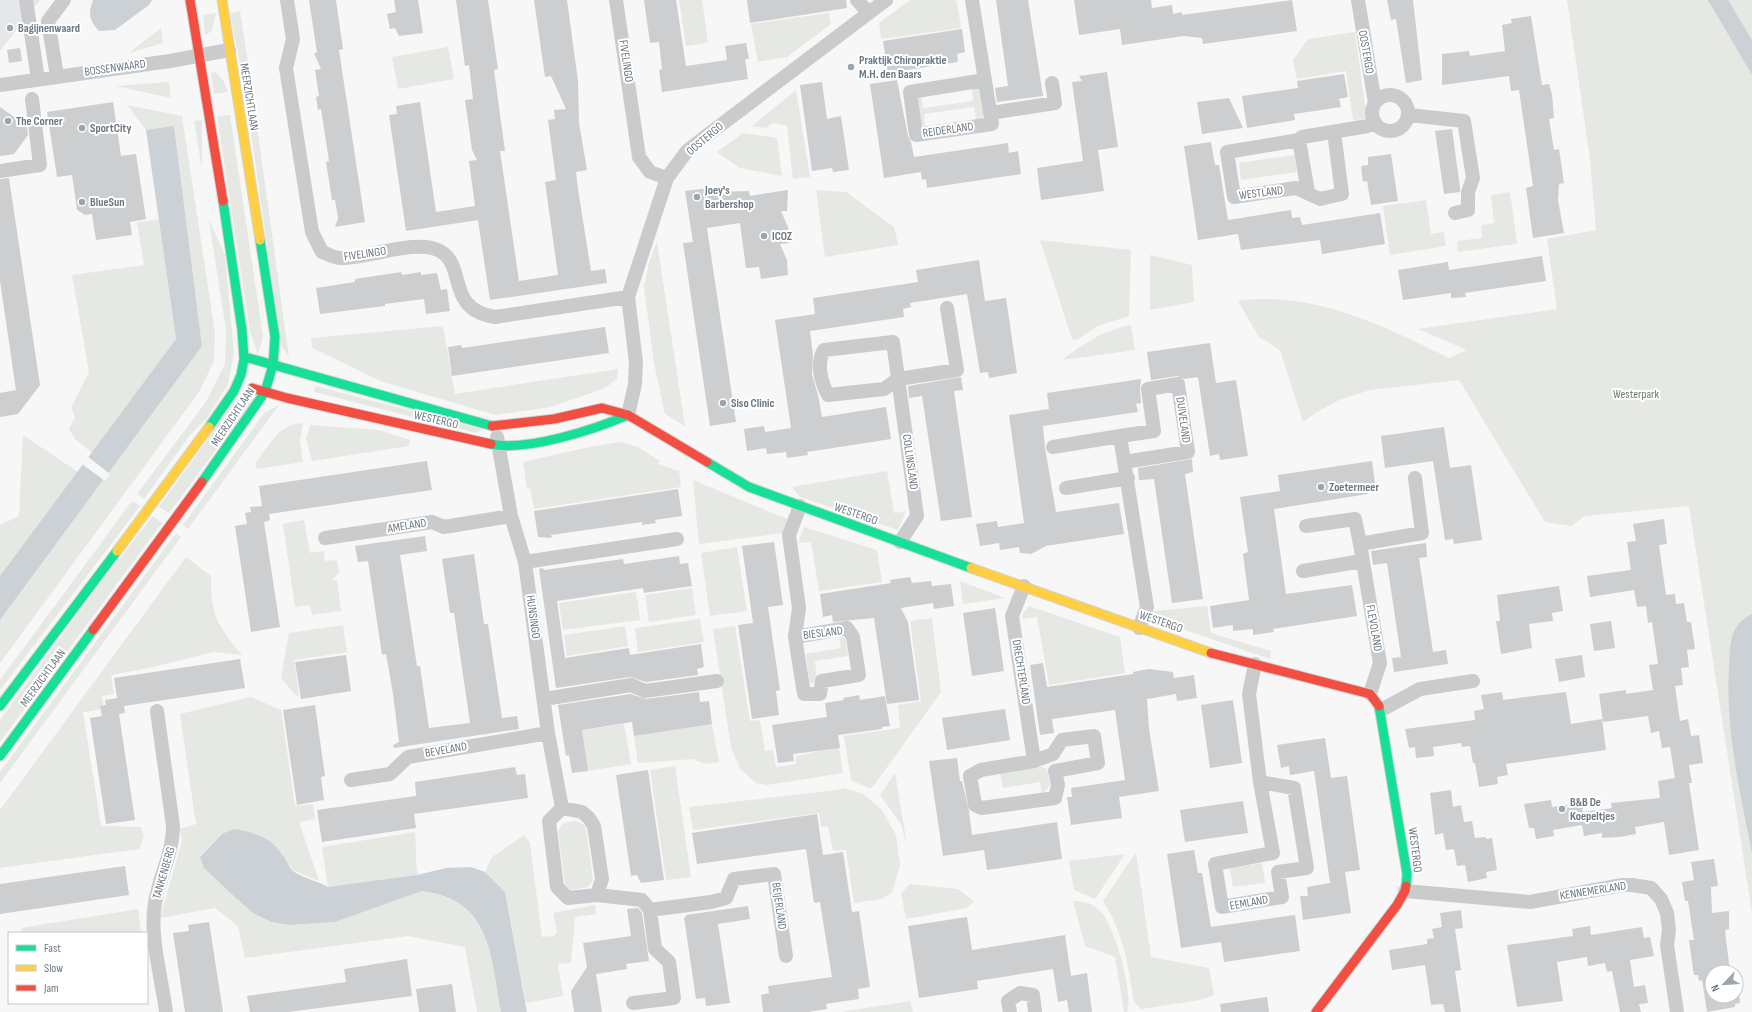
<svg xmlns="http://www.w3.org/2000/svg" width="1752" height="1012" viewBox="0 0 1752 1012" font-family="'Sofia Sans Condensed',sans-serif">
<rect width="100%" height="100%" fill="#f7f7f7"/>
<!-- built -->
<path fill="#e6e7e8" d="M0,0H40L0,51Z"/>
<!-- green -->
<path fill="#e6e8e4" d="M679,0H702L708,43L686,46Z
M910,0H954L957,2L961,28L881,39L879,23Z
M1567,0H1752V913L1689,506L1585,516L1571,526L1545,522L1459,380L1370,390L1339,400L1317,412L1303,422L1280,350L1259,337L1238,301C1312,290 1384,326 1449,358L1467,350L1418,329L1557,309L1547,239L1596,230L1590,159Z
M240,11L252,89L245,90L230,13Z
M216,13L212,31L205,35L203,15Z
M829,13L831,24L787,57L758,62L751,24Z
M161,28L163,43L129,53Z
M1355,32L1366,113L1364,119L1353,120L1346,71L1297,79L1293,60L1308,39Z
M448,47L454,79L398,89L392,57Z
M215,72L223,80L228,92L214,94L211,73Z
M169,82L171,98L116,86Z
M978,88L981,91L984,114L982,118L976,119L974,107L924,114L925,126L921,125L917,99L921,96L923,108L973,101L972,89Z
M796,90L810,177L793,179L787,126L773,123L766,128L752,126Z
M127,105L182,116L215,333L214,361L199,392L0,663V620L202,346L174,127L146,130Z
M248,111H255L289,358L281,345Z
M230,115L263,336L258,355L250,331L217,116Z
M202,120V169L194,121Z
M743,133L777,138L782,176L740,168L717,152Z
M1294,155L1297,172L1241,180L1239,163Z
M816,190L846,192L894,227L898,245L825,257Z
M1510,192L1517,244L1458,252L1457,241L1482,238L1481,225L1494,223L1491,195Z
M1426,200L1431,234L1444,232L1446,246L1390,255L1383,206Z
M159,220L176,339L92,453L75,439L69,429L75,417L71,408L89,372L72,275L144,265L137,222Z
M209,220L225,255L234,353L228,384L207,418L190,435L144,499L137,494L206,402L225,364L226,331Z
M1040,240L1131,250L1129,316L1098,326L1076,340L1072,339Z
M657,242L685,426L665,414L654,363L644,287L649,262Z
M1150,255L1192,265L1194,302L1150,310Z
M1131,325L1135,350L1062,360C1083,344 1105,329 1131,325Z
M443,326L455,394L618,369L617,379L605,388L551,407L496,415L383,382L312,348L311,338Z
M315,386L482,429L476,433L314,392Z
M244,396L253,400L169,513L159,507L236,399Z
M279,405L188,529L183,525L265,412Z
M303,423L300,440L303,462L257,469L255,463L278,433L290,425Z
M310,425L379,430L410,440L409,446L312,461L306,439Z
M23,435L78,472L0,576V525L19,516Z
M620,442L638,447L660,461L658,464L679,471L681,487L534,509L530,488L527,489L523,462L594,446Z
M887,471L894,513L906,511L898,530L800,497L792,487Z
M693,480L787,519L783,533L699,544Z
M132,501L140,506L0,690V680Z
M153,516L162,523L0,742V720L102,581Z
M304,520L310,553L324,551L325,561L337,560L339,572L332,580H337L341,611L312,615L310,605L295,607L283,524Z
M804,527L877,550L882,582L819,591L811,542L798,543Z
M176,533L181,537L0,783V772Z
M737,547L747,611L710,616L701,553Z
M186,557L211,576C211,617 217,624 242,655L214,652L149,668L111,675L114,694L102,696L104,709L83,712L101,826L141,827L144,836L139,849L0,868V810Z
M960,581L1005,598L963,604Z
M692,588L696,615L649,622L645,595Z
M636,592L640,620L563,630L559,603Z
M1029,606L1120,637L1125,673L1049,685L1037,617L1023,619L1022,615Z
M1207,606L1211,633L1271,651L1270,659L1156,620L1154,611Z
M932,618L941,692L872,788H868L851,780L844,736L900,728L898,705L921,701L910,621Z
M700,619L704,642L638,652L635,628Z
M343,625L347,652L294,660L299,696H296L281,678L289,633Z
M625,626L628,646L567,656L564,635Z
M735,626L750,721L760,720L765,751L773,750L776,767L796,764V756L839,747L843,773L767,785L756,783L740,769L731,748L713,629Z
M843,637L846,640L848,656L815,661L817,680L812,684L809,681L806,654L841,648L839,638Z
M251,697L281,710L295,806L313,804L315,819L299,822L319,881L293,870L282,853L222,834L200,856L237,899L253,913L271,922L289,925L335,922L422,891C491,901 492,956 501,1012H477L465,947L408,936L245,958L238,926L215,908L160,918L182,841L180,829L196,824L180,714Z
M624,724L631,764L588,771L577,731Z
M712,724L719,762L705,764L693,759L638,763L634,736Z
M675,766L691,877L666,880L650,770Z
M1038,766L1047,769L1050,785L1042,794L1040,782L1003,788L1000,773Z
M895,773L907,845L901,824L880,795Z
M845,788L863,794L882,810L896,835L900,865L892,893L881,899L854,903L846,850L833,851L828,826L821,827L819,813L693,830L689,807L837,790Z
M575,821L583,824L586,829L593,880L588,887L571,890L565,884L558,832L563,823Z
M415,832C417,848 414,859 418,875L328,888L322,847Z
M524,835L530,843L542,937L554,936L557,932L553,913L595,905L596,914L575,917L571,963L558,964L563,996L526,1003L505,892L485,872L492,857Z
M1136,852L1151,957L1209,968L1214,995L1200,1000L1141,1009L1134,1002C1128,964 1124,934 1103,901Z
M1125,854L1095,899L1074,890L1069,861Z
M1262,863L1265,883L1233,887L1230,868Z
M910,884L958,889L974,901L967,908L906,919L901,893Z
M1073,901C1084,901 1091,903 1099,910C1114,922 1134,994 1127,1012H1124L1115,957L1085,946Z
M138,909L141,932L22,933L21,928Z
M910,1001L913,1012H841Z"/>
<!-- water -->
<path fill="#ccd1d5" d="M93,0H152L149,5L115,30L99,31C89,20 88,14 93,0Z
M1708,0H1728L1752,40V75Z
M174,126L202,346L0,620V576L176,339L146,130Z
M1752,614V853C1740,792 1725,729 1729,666C1730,653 1729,639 1736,628C1739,622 1746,617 1752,614Z
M234,829C254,832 270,837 282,854C286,858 288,865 292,870C299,877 318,881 328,887L417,875L446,868L471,867L485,872L505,892L527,1012H501C491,957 492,900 422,891L335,922L289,925L271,922L253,913L237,899L204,868L200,857L222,834Z"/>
<!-- pier -->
<path fill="#f7f7f7" d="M87,456L110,474L105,481L82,464Z"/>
<!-- building -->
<path fill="#cdcecf" d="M309,0H336L343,49L339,50L365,222L335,227L338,218L335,200H332L326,162L329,161L321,109L318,110L316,97L319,96L315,70L321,69L314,53H317Z
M394,0H418L423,33L399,36L395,28L390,29L387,14L396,12Z
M456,0H488L498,69L494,70L505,151H500L519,281L558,275L545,182L556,180L548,120L555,119L554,110L566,109L551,76L545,77L534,0H567L578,81L579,123L587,170L576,172L578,189L591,271L605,269L607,283L490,300L478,220L406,231L389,115L397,114L396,106L420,102L436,212L475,206L469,161L477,160L472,150L465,100L473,99L469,65L465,66Z
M644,0H676L686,66L727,60L725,46L746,43L749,59H745L748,79L662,92L659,70L662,69L659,42L650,43Z
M747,0H846L847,8L750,23Z
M996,0H1028L1043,96L997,102L995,88L1008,86Z
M1074,0H1151L1152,8L1172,5L1173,14L1182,12V15L1292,0L1297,31L1203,44L1202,38L1184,36L1122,45L1120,29L1079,35Z
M1387,0H1413L1422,80L1406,83L1396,19L1391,20Z
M1531,16L1542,85L1549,84L1552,94L1554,118L1549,119L1554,150L1559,149L1564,183L1559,184L1558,200L1564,233L1533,238L1526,188L1533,186L1519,90L1511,91L1509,76L1442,85V54L1469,51L1470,56L1505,51L1502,25L1512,23L1511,19Z
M962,29L965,52L957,54L958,62L888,73L883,41Z
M20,48L22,61L9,63L7,50Z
M1107,72L1118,147L1098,150L1104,191L1041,200L1037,168L1083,161L1072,82L1082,81L1079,76Z
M1344,74L1348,97L1339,99L1341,107L1294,114L1295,120L1247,128L1242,96L1298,88L1297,81Z
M897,80L908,136L911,142L914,157L1008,143L1009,153L1018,151L1021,174L927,188L926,179L922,180L921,172L884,178L870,84Z
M822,82L827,119L841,116L849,170L833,172L832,168L812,171L800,85Z
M1229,98L1243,128L1202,134L1197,102Z
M113,102L121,156L136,154L146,219L130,222L132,235L96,240L92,214L85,215L77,210L72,175L57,177L47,112Z
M0,107L20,121L26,120L28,135L14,154L0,156Z
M1452,129L1460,188V192L1444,194L1435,131Z
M1211,142L1215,165H1219L1228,220L1291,210L1292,218L1300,217L1302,225L1380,213L1385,244L1322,254L1320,240L1241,250L1238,234L1198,240L1184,146Z
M1391,154L1398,201L1371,205L1367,181L1363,182L1361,166L1368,165V157Z
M9,178L40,385L18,414L0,417V393L16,390L0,281V179Z
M718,187V192L749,191L750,196L788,190L787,211H781L788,227L789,243L780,244L787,260L788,275L761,279L759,267L746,268L740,223L707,228L736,422L710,426L683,243L693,242L685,191Z
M1542,256L1546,281L1465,293L1466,297L1451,298V293L1403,300L1398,270L1448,262L1449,270Z
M979,260L985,301L1006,298L1017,373L989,378L988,372L980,373L967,294L910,303L911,307L903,309L904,317L810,331L813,355L812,374L818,395L822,417L886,407L891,439L807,452L808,455L787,458L786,452L767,454L766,448L747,451L744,429L764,426L765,432L791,428L775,320L815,314L813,298L918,282L916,270Z
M401,272L402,275L421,272V275L437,273L441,290L447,289L450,311L426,314L424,299L385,304V306L320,314L316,288L355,282V279Z
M605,327L609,353L452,376L448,347L461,345L462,348Z
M1210,343L1216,383L1236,380L1248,456L1220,460L1219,454L1210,456L1198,377L1184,379L1177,376L1151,380L1147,352Z
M961,377L963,390L954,391L972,517L941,521L922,396L909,398L908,386Z
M1141,379L1140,390L1141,403L1136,404L1138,412L1043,426L1045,448L1056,512L1119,503L1124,534L1046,546L1031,554L1020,553L1019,547L1000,550L999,543L980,546L976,524L997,521L998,527L1024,523L1009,415L1049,409L1047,393Z
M1444,427L1450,468L1471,465L1482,540L1454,544L1453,539L1445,540L1433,461L1385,468L1381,436Z
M1192,459L1193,472L1185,474L1203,599L1172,603L1154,479L1139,480L1138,468Z
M427,461L432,490L269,514L270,520L264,522L280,627L251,632L235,526L247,524L245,513L251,512L250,507L262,506L259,486Z
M1372,461L1375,484L1367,486L1368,494L1274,509L1286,594L1352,585L1357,616L1273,629L1274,632L1253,635V629L1233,631V625L1213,628L1210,606L1249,600L1243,554L1248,552L1240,497L1280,491L1278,475Z
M678,489L682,516L655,520L656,523L642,525V522L551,535L552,538L538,537L534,511Z
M1664,519L1667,544L1659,545L1666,595L1675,594L1676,604L1684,603L1687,622H1691L1695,649L1687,650L1689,667L1681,668L1683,685L1675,686L1680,721L1688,719L1691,736L1699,735L1703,763L1689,765L1692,783H1689L1699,850L1669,855L1664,822L1635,827L1636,834L1619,837L1602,838V833L1584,836L1582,825L1553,830L1554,836L1536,839L1534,828H1529L1524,804L1551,800L1552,807L1567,805V808L1582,805L1583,812L1612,808L1611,803L1660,798L1658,781L1675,778L1670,747L1662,748L1659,731L1651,733L1648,716L1603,722L1599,694L1626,690V694L1653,690L1649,665L1658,664L1652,622L1648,623L1646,606L1637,607L1634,590L1590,597L1587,576L1631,570L1627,542L1636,541L1633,524Z
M425,536L427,551L400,555L417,666H420L429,728L470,723L454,613H450L442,559L474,554L484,624H488L502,718L517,716L519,729L394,748L393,745L399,742L393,694L386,654L382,655L368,561L358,562L355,546Z
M774,542L783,605L768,607L780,690L776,691L779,715L752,719L738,625L753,623L742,546Z
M1426,543L1427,557L1419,558L1433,652L1446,650L1448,664L1394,672L1392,658L1401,657L1387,563L1373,565L1371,551Z
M679,556L680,564L688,563L692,586L644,593L643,588L557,601L565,658L629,648L630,655L701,644L704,667L697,669L698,675L646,682L630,677L556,688L539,569L543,568L544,570L623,559L624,564Z
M910,577L912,583L931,581L932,586L951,584L954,606L934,609L933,603L901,608L908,622L919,700L887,704L874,618L833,622L832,615L823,617L820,594L891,583L890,580Z
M1559,586L1563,611L1552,613L1553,621L1529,624L1532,648L1501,654L1496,621H1500L1497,595Z
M995,608L1004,671L972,676L963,613Z
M1611,621L1615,648L1594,651L1590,624Z
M346,655L351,691L301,699L295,662Z
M1582,655L1585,677L1559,682L1555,659Z
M240,659L245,688L124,706L125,713L119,714L135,820L106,824L90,718L102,716L100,706L106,705L105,700L117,698L114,678Z
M1043,663L1047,687L1133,674V672L1149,669L1173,672L1174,678L1194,675L1197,698L1177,701L1176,694L1147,699L1149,729L1159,791L1119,797L1122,818L1071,825L1067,797H1072L1071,788L1125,780L1115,710L1052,719L1054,733L1040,735L1030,665Z
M699,692L700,702L709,701L712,724L634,736L632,722L582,730L588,771L572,773L569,755L566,756L558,705L630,694L646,699Z
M1502,692L1503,700L1566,692L1571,724L1602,719L1606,750L1506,764L1508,775L1497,777L1498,784L1479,787L1475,763H1473L1470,746L1462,747L1461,743L1433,747L1434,756L1416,758L1415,747L1409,748L1405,729L1475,720L1474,711L1484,709L1481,695Z
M859,695L860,700L885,696L890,726L882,727V729L838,735L840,748L793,754L794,761L778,763L772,725L827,717L825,703L844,700L843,698Z
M1233,700L1242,763L1210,768L1201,705Z
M315,705L325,776L321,777L324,800L297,805L283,710Z
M1005,709L1010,740L947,750L942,718Z
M1325,738L1331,778L1347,776L1360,870L1345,872L1351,913L1303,920L1300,896H1308L1307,887L1330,883L1314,771L1290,775L1289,766L1281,768L1277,745Z
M957,758L960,781H962L969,811L972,835L1057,822L1062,859L987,870L984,850L943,856L929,761Z
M515,767L517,775L525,774L528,798L414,814L416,828L322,842L317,810L416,796L415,782Z
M648,770L664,880L641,883L637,875L631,876L616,775Z
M1451,790L1453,807L1461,805L1464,822L1472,821L1475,838L1486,837V839L1492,838L1497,870L1486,872L1487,878L1468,882L1465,865L1457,866L1454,849L1446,850L1443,833L1435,835L1430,793Z
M1243,801L1248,833L1185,842L1180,810Z
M817,814L823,855L843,852L852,912L859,911L870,987L858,989L859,999L826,1004L827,1009L808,1012H763L761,995L769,993L768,986L832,977L820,902L814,903L806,849L697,864L692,833Z
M1194,850L1198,873H1202L1211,927L1295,915L1300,951L1224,962L1221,942L1181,948L1167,854Z
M1714,859L1718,886L1711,887L1712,913L1729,911V929L1725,930L1730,972H1712V996H1736L1737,975L1740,1003L1735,1004V1007L1707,1012L1702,980L1699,981L1698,975H1694L1693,969L1689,940H1694L1688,901H1685L1682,882L1694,880L1691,862Z
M125,866L129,895L0,914V884Z
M748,906L750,919L718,924L730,1003L706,1006L705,998L696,999L684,917H686V915Z
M638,908L642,913L649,961L626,964L627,969L596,974L602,1012H574L571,991L587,967L583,943L631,936L627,909Z
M1461,910L1463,928L1455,929L1461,970L1455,971L1461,1012H1445L1443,1004L1431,1005L1425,965L1392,970L1389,950L1427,944V939L1434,938L1432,929L1442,927L1440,913Z
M967,917L972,950L1065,935L1071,976L1087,973L1092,1012H1069L1067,1000L1058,1002L1053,969L977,981L978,989L919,998L908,926Z
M209,922L223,1012H185L173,933L189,931L188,925Z
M1590,926L1591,935L1642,927L1644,938L1650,937L1654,956L1630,960L1634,987L1645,985L1648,1003L1639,1004L1641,1012H1620L1612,971L1607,972L1605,963L1588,966L1587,957L1557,962L1563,1001L1517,1007L1507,945L1573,936L1572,929Z
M407,959L412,996L288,1012H250L247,996L346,982L344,969Z
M452,984L456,1012H419L416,989Z
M1267,997L1269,1012H1221L1220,1004Z"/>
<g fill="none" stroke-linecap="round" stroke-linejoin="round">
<!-- fast casing -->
<g stroke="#d3d4d4" stroke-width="11">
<path id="fast" d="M245,357L492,426
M209,427L234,391L241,375L244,359L242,330L223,201
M491,444C526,452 596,429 628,415
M707,462L749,487L971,568
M202,482L265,392L273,365L275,337L260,240
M0,706L117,551
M1379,706L1407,874L1406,886
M0,756L93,630"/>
</g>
<!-- slow casing -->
<g stroke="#d3d4d4" stroke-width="11">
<path id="slow" d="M222,0L260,240
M117,551L209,427
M971,568L1211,653"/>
</g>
<!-- jam casing -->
<g stroke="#d3d4d4" stroke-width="11">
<path id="jam" d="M190,0L223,201
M252,388L287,398L491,444
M492,426L554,419L602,408L628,415L707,462
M93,630L202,482
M1211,653L1370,694L1379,706
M1316,1012L1397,905L1405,891L1406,886"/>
</g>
<!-- street -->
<path stroke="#cacbcc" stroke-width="14" d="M26,0L38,79
M287,0L293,39L286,68L312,232L322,252C328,254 334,258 340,258C366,259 417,238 440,251C467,266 445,309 495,317L628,297
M616,0L639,157L650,172L667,178
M857,0L869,13
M972,0L992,124L916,135L910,92L985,80
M1358,0L1375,103
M57,76L48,21L64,0
M0,85L170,61L229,50
M1372 113a18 18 0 1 1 36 0a18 18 0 1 1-36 0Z
M991,113L1055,103L1052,83
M1409,115L1464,121L1473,178L1468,192V210L1455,213
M1334,132L1342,194L1320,199L1296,188L1234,197L1227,152L1299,140L1302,137L1368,126L1375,122
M1299,140L1308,192
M0,171L40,165L32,99
M628,415L635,384L636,362L628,297L667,178L687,151L701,140L886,0
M1120,436L1154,431L1148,389L1178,384L1188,452L1124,462
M497,437L511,516L525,562L548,733L562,808
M1053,447L1120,436L1147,607L1139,628
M1066,488L1128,478
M1306,526L1355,519L1360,544
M325,538L432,522L444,527L511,516
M900,542L917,516L893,342L824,350C816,363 821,382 828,395L884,389L898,379L957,370L947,308
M525,562L677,539
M1303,571L1362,561
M1024,586L1012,616L1034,761
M795,637L847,628L853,637L859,675L822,681L820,694H804L795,637L799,608L789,535L800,506
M1255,664L1249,694L1260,782L1273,853L1215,864L1222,907L1282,897L1278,872L1307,868L1294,788L1260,782
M1370,694L1380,663L1360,544L1422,533L1415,478
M544,699L631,685L645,691L717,681
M1381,710L1420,689L1473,681
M157,711L173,826C173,853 159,877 155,903C149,936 162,979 166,1012
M1094,736L1098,763L1055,771L1058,785L1055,798L982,808L975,805L970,776L981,770L1034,761L1053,754L1062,740Z
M351,780L390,774L408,757L548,733
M562,808L582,812L589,818L594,826L602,879L597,895L568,898L557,887L549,821Z
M1405,891L1530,902L1622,885H1632L1651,888L1661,899L1667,913L1669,930L1667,945L1677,1012
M597,895L642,900L650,910L655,949L669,962L674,998L633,1003
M650,910L711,902L726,898L734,879L774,874L786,956
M1010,1012L1008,1001L1020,993L1033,995L1035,1012"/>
<!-- fast -->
<use href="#fast" stroke="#16e098" stroke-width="9"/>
<!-- slow -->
<use href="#slow" stroke="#ffcf43" stroke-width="9"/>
<!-- jam -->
<use href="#jam" stroke="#f24e42" stroke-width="9"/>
</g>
<!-- markers -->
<g fill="#9ca4ac" stroke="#fff" stroke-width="1.5">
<circle cx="10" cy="28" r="4"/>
<circle cx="851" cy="67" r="4"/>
<circle cx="8" cy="121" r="4"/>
<circle cx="82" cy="128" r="4"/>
<circle cx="697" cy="197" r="4"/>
<circle cx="82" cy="202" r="4"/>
<circle cx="764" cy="236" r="4"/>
<circle cx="723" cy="403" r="4"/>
<circle cx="1321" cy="487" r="4"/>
<circle cx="1562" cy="809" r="4"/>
</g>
<g text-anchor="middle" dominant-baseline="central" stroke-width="4" stroke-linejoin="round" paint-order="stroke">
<!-- poi labels -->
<g font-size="12" font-weight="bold" fill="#6b7783" stroke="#fff" text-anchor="start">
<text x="18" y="28">Bagijnenwaard</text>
<text x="859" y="60">Praktijk Chiropraktie<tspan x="859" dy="14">M.H. den Baars</tspan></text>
<text x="16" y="121">The Corner</text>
<text x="90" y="128">SportCity</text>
<text x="705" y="190">Joey's<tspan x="705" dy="14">Barbershop</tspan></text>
<text x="90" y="202">BlueSun</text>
<text x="772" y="236">ICOZ</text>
<text x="731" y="403">Siso Clinic</text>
<text x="1329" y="487">Zoetermeer</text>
<text x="1570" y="802">B&amp;B De<tspan x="1570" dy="14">Koepeltjes</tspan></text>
</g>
<!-- street labels -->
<g font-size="12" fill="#6b7783" stroke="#fff">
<text transform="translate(1366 52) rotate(80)">OOSTERGO</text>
<text transform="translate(626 61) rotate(82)">FIVELINGO</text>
<text transform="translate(115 68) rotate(-8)">BOSSENWAARD</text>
<text transform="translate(249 97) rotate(81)">MEERZICHTLAAN</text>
<text transform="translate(948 130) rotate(-8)">REIDERLAND</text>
<text transform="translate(705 139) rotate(-40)">OOSTERGO</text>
<text transform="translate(1261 193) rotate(-7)">WESTLAND</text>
<text transform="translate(365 254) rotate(-8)">FIVELINGO</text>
<text transform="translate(233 417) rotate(-56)">MEERZICHTLAAN</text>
<text transform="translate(436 420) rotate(13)">WESTERGO</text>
<text transform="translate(1183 420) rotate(82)">DUIVELAND</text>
<text transform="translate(910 462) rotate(82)">COLLINSLAND</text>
<text transform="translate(856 514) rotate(19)">WESTERGO</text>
<text transform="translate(407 526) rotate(-9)">AMELAND</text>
<text transform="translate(533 617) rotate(82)">HUNSINGO</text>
<text transform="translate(1161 622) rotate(19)">WESTERGO</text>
<text transform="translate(1374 628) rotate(80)">FLEVOLAND</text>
<text transform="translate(823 633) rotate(-7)">BIESLAND</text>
<text transform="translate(1021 672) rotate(81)">DRECHTERLAND</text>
<text transform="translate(43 678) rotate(-54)">MEERZICHTLAAN</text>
<text transform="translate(446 750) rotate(-10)">BEVELAND</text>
<text transform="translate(1415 850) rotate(83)">WESTERGO</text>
<text transform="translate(164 873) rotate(-74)">TANKENBERG</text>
<text transform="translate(1593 891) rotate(-9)">KENNEMERLAND</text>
<text transform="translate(1249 903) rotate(-10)">EEMLAND</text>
<text transform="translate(779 906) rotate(82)">BEIJERLAND</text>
</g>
<!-- park labels -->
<g font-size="12" fill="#6b7b69" stroke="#fff">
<text x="1636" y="394">Westerpark</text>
</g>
</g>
<!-- legend -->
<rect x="8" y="932" width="140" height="72" fill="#ffffff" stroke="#c4c9cd"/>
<rect x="16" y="945" width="20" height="6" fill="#16e098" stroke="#c4c9cd"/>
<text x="44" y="952" font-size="12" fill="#6b7783">Fast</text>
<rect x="16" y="965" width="20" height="6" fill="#ffcf43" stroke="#c4c9cd"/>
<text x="44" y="972" font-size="12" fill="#6b7783">Slow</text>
<rect x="16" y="985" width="20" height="6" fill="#f24e42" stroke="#c4c9cd"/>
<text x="44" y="992" font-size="12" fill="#6b7783">Jam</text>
<!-- north arrow -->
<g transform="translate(1724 984) rotate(245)"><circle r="19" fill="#ffffff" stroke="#c4c9cd"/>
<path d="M0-3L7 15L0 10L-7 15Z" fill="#9ca4ac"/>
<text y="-6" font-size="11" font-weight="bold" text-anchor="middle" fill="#6b7783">N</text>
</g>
</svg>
